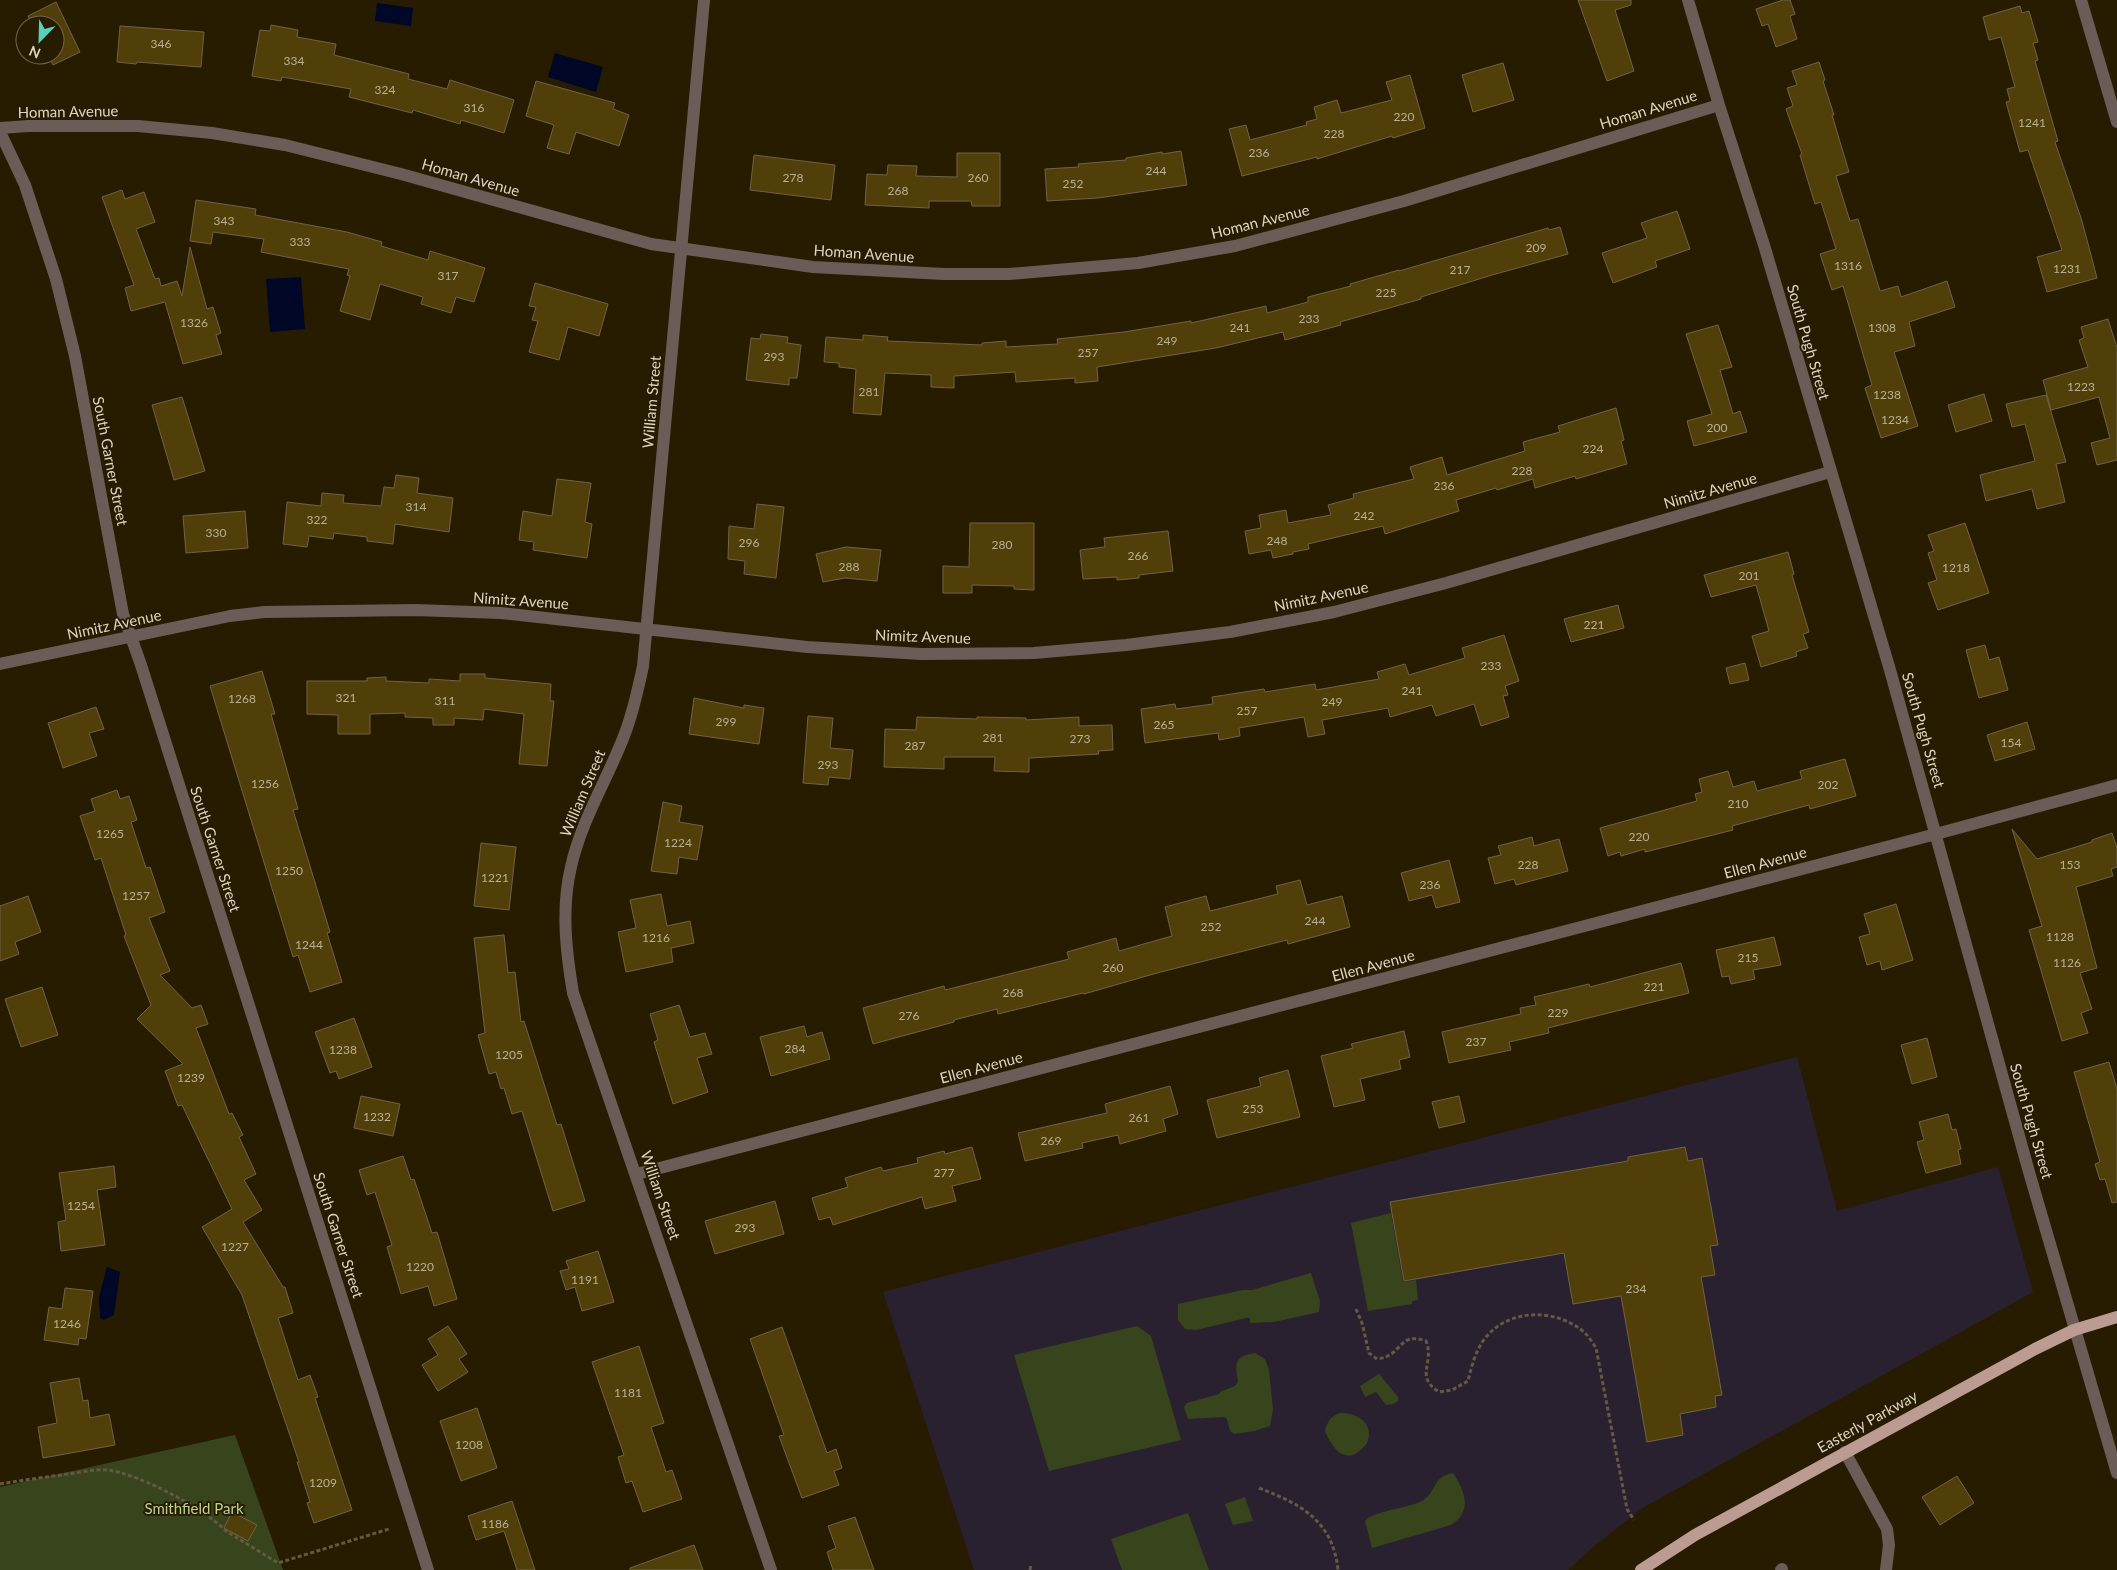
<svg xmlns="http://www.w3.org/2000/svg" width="2117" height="1570" viewBox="0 0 2117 1570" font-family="Lato,sans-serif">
<rect width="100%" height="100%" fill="#281c00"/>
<!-- education -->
<path fill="#2a2130" d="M1797,1057L1837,1211L1998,1167L2033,1292L1644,1507L1594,1546L1568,1570H974L883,1292Z"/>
<!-- green -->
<path fill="#38451c" d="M1391,1213L1403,1282L1416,1280L1418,1300L1412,1301V1304L1368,1311L1351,1223Z
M1311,1273L1320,1301L1319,1312L1274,1322L1250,1323V1318H1246L1196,1330L1185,1329L1178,1320V1304L1243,1290H1252Z
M1137,1326L1151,1336L1181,1440L1049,1471L1014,1355Z
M1255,1353L1265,1359L1269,1370L1273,1410L1270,1426L1254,1431L1234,1434L1230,1431L1227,1419L1224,1417L1188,1419L1184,1407L1187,1403L1219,1394L1220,1392L1235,1386L1238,1382C1235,1364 1234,1356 1255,1353Z
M1379,1374L1398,1397V1401L1393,1404L1386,1405L1376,1392L1365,1397L1360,1386Z
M1340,1413C1357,1413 1375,1423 1367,1443C1349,1467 1334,1453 1325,1431C1327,1422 1331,1416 1340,1413Z
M235,1435L283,1570H0V1487Z
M1453,1473C1465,1491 1473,1511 1451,1525L1372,1548L1365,1521L1368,1518C1381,1510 1415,1507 1425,1499C1437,1489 1433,1477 1453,1473Z
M1245,1497L1253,1521L1233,1525L1225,1504Z
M1188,1513L1209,1570H1122L1111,1539Z"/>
<!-- water -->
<path fill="#000727" d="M377,3L413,8L411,26L375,21Z
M555,53L603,67L596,92L548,77Z
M301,277L305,329L270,332L266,279Z
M107,1267L120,1272L114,1315L103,1320L100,1318L99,1297Z"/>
<!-- building -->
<path fill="#513f0a" stroke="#706344" d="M1578,0H1631V5L1615,10L1634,71L1607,81Z
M1783,0H1790L1795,14L1790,16L1797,39L1776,47L1768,24L1762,26L1756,9Z
M56,2L80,52L53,65L48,55H55V25H33L28,16Z
M2020,6L2022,13L2029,11L2038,42L2033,43L2038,60L2035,61L2058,141L2055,142L2082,221L2097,278L2047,292L2037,257L2062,250L2028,150L2020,152L2006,102L2010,101L2007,89L2015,87L2001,37L1989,40L1983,17Z
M271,25L298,30L297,37L336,44L334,55L409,74L408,79L447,89L450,80L514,100L504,133L461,120L460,124L413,110L412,113L349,97L351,89L282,77L281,81L252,76L260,30L270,31Z
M120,26L204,32L201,67L137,62L136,64L117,62Z
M1819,62L1825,80L1823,81L1834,115H1832L1849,172L1836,176L1850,221L1858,219L1880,291L1898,286L1901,297L1947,281L1955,307L1909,322L1915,346L1894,352L1918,426L1881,438L1865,388L1872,385L1843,286L1832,290L1820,254L1836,249L1821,202L1815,204L1800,155L1802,154L1786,109L1793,106L1787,88L1797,85L1792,71Z
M1503,63L1514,100L1473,112L1462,75Z
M1410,75L1425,128L1393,138L1392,136L1317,159V157L1242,176L1229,129L1246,125L1250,140L1307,125L1306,122L1317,119L1314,107L1337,100L1341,113L1392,100L1386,82Z
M536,81L615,103L613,109L629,115L619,146L576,132L569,154L547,148L554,125L526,116Z
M1181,151L1187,185L1098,198L1047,201L1045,169L1079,167L1078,164L1126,160V158L1162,152V154Z
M957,153H1000V206H972L971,201H929V208L865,205L867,174L887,175L888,165L917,166L916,176L957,177Z
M754,155L835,165L831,200L750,190Z
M122,190L125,199L144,192L155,222L136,229L155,279L159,278L161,286L177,281L182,296L190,247L207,309L213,307L221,333L216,335L222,354L183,364L165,302L131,311L125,288L134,285L102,197Z
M196,200L256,209L255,215L347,232L382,242L381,246L428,260L430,251L485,268L474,302L456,297L451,313L421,304L423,297L380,284L370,320L340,311L350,276L347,275L349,269L261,252L264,239L213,232L211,244L190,241Z
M1677,211L1690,249L1655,261L1657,267L1613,283L1602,253L1647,238L1641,223Z
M1560,227L1568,254L1492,275L1421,297V299L1340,322L1341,325L1285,340L1283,332L1216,348L1097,367L1098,381L1075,383V378L1016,382L1015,372L954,376V388L931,387V375L885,373L881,415L853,413L856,369L839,367V363L824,362L826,337L863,340V335L888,337L887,341L982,345V343L1006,341V347L1058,344L1057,339L1124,332L1191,321V323L1266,306L1267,313L1308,302V297L1351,286L1350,284L1399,270V271L1548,228L1549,230Z
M535,283L608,304L599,336L568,327L559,360L529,352L538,321L532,320L536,307L529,306Z
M2108,319L2117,348V460L2097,465L2091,443L2110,438L2099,397L2051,410L2043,380L2088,367L2079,340L2084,338L2081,327Z
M1718,325L1732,367L1720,370L1733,414L1740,411L1747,432L1694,446L1687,421L1712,414L1686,334Z
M761,334L788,337L787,343L801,345L797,378H789V385L746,380L751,338L760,339Z
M1984,394L1992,421L1956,432L1948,405Z
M2046,395L2066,462L2056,464L2065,502L2037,509L2032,489L1986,501L1980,475L2035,461L2025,424L2012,427L2006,404Z
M182,397L205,471L174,480L152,405Z
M1616,408L1624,440L1621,441L1627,464L1576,479L1575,476L1535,488L1533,479L1497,490L1496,488L1456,500L1459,511L1385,534L1383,526L1308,544L1309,549L1293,552V554L1273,558L1271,550L1249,554L1245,531L1261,528L1259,515L1286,510L1288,523L1331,515L1328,505L1354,498L1353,494L1414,479L1410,467L1442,457L1447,475L1525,451L1523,442L1560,432L1558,426Z
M396,475L419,478L417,493L453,498L449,532L395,524L393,544L367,541V537L334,533L333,539L309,536L307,547L283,544L287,502L321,506L322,493L344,495L343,503L381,506L384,487L394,488Z
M557,479L591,483L585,522L592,524L587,558L533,550L534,542L519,540L523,511L552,516Z
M757,504L784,507L776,578L744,574L745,561L728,559L729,526L754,529Z
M245,511L248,548L186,553L183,516Z
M970,523H1034V590L1014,589V586L972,585V593H943V566L969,567Z
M1965,523L1989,593L1938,610L1928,583L1937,580L1928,553L1934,551L1928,535Z
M1168,531L1173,571L1139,575V578L1117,580V577L1083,579L1080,550L1105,547L1104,538Z
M846,547L881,550L877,581L845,578L823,582L816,554Z
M1788,552L1794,574L1792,575L1809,632L1803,634L1808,648L1796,652L1797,656L1761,667L1752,636L1769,631L1756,585L1711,597L1704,575Z
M1618,605L1624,628L1571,642L1564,619Z
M1504,635L1519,681L1505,686L1508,695L1503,696L1509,717L1481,726L1474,704L1436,716L1432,705L1390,717L1388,708L1322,720L1325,734L1308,737L1304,717L1239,728L1240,736L1219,740L1218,733L1145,743L1141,709L1175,704L1176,709L1213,704L1212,697L1264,689L1265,692L1315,684L1316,690L1379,679L1377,672L1405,664L1409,675L1465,658L1462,648Z
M1985,645L1989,660L1999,657L2008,690L1979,698L1966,650Z
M1745,663L1749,680L1730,684L1726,668Z
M262,671L275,714H271L298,809L293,810L330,932L327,933L342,982L310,992L298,955L293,957L210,686Z
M460,674H485V678L551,684L550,701H554L547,766L519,764L524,714L484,709L483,720L454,718V725H433V718L405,717V713L370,714V734H338V715L307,714V681H367V678L386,677V681L429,683V679L460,681Z
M694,698L744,708V705L764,708L759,744L689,734Z
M96,707L104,729L89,733L97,756L63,768L48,723Z
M808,716L833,718L830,748L853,750L850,779L829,777L828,785L803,783Z
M917,717L977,719V717L1026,718V720L1079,717V726L1112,725L1113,750L1098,751L1099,754L1029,758V772L994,771L995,757H944V769L884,767L885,729L916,730Z
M2027,722L2035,749L1995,761L1987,735Z
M1845,759L1856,796L1810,809L1809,805L1732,826L1733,830L1645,852V849L1621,856L1620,852L1608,856L1600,828L1697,801L1695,794L1702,792L1699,779L1728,771L1733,787L1754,781L1757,791L1802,779L1800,771Z
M117,790L120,799L129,796L137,820L131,822L146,868L150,867L165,912L149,918L170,971L160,975L192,1008L201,1005L208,1024L196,1028L229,1114L232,1113L243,1135L239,1137L256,1174L244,1180L262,1210L243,1222L283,1287H285L293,1313L278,1318L298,1380L310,1375L318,1397L315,1398L352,1510L314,1523L307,1503L310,1502L297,1462H299L242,1295L202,1227L232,1209L182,1105L178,1106L165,1071L183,1064L137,1019L151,1005L124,936L126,935L101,858L95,860L80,816L95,811L91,799Z
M663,802L682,806L679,822L703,826L697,860L679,857L677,874L651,871Z
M2012,829L2037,859L2092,842V840L2112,833L2117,848V867L2111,869L2113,876L2076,887L2097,968L2080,973L2092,1009L2081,1013L2088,1033L2062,1041L2029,930L2042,926Z
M1532,837L1534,846L1559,839L1568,871L1516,885L1514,879L1495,884L1488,858L1501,855L1498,846Z
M481,843L516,847L509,910L474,906Z
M1449,860L1460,902L1436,908L1432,895L1409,901L1401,873Z
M1300,880L1307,905L1342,896L1350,927L1288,944L1287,940L1157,973L1084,994L1083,993L998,1014L997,1009L954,1020V1022L873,1044L863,1008L944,986L945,990L1069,959L1067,952L1116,938L1119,951L1172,936L1165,907L1206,896L1210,911L1278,894L1276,886Z
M661,894L667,926L690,921L694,943L671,948L673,962L626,972L618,932L636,928L630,900Z
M28,896L41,932L15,942L19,954L0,961V906Z
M1896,904L1913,960L1882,970L1880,961L1867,965L1859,937L1870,934L1864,914Z
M504,935L508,973L515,972L521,1022L524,1021L557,1125L561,1124L585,1201L553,1211L522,1111L512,1114L504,1088L501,1089L496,1072L489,1074L478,1035L485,1033L474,938Z
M1774,937L1781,965L1753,970L1755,979L1731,984L1729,976L1722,977L1716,950Z
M1681,963L1689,993L1548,1028L1549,1033L1509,1042L1511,1050L1449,1063L1442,1032L1521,1014L1520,1008L1536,1005L1534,997L1589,984L1590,987Z
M42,987L58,1035L21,1047L5,999Z
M679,1005L690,1037L705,1033L712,1054L697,1058L708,1092L673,1104L654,1042L658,1040L650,1014Z
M354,1018L372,1067L339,1079L336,1071L330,1073L315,1032Z
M804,1026L807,1037L822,1032L830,1059L771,1076L760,1037Z
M1404,1031L1410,1057L1399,1060L1401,1069L1360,1079L1365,1100L1334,1107L1321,1056L1353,1048L1351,1044Z
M1927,1038L1937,1077L1912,1084L1901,1045Z
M2109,1062L2117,1089V1202L2112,1203L2105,1179L2100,1180L2095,1164L2100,1162L2074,1072Z
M1288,1070L1300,1117L1217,1138L1207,1100L1261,1086L1259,1078Z
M1170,1086L1178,1114L1163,1119L1166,1131L1120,1144L1118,1135L1082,1143L1083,1148L1025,1161L1018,1133L1107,1113L1105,1104Z
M361,1096L400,1104L393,1136L354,1128Z
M1459,1096L1465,1122L1439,1128L1432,1102Z
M1948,1114L1952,1130L1956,1129L1961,1149L1958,1150L1961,1164L1926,1173L1917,1142L1924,1140L1919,1122Z
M972,1147L981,1179L952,1186L956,1201L925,1209L922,1197L833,1225L830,1217L819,1220L812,1198L848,1187L845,1178L881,1167L883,1171L918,1163L917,1158L944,1151L945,1154Z
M1685,1147L1688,1161L1702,1158L1718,1245L1710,1246L1715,1275L1701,1277L1722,1395L1715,1396L1716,1407L1680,1414L1683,1435L1647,1442L1621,1296L1573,1304L1564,1253L1404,1281L1390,1202L1628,1161V1157Z
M403,1156L411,1180L414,1179L432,1233L437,1232L457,1299L434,1306L428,1286L401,1294L387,1247L392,1245L375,1192L367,1195L359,1170Z
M114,1166L116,1187L97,1190L105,1245L61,1251L58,1222L66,1220L59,1173Z
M775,1201L784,1234L715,1254L705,1221Z
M598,1251L614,1302L582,1311L575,1287L566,1290L560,1271L569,1269L566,1261Z
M65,1288L93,1291L86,1339L79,1338L78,1345L44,1340L49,1307L62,1309Z
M448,1326L467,1354L459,1359L468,1372L438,1391L422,1365L438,1355L428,1339Z
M782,1327L827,1453L836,1449L842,1468L834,1471L839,1485L802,1498L779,1436L784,1435L750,1339Z
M639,1346L664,1423L651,1427L666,1472L672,1470L682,1499L643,1512L632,1481L626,1483L618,1457L624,1455L592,1362Z
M79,1378L83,1401L88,1400L90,1418L109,1414L115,1445L43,1458L38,1427L57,1423L50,1383Z
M477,1408L497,1468L461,1481L440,1421Z
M1957,1476L1974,1503L1940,1525L1922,1497Z
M512,1501L535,1570H517L504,1531L476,1540L468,1516Z
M232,1512L257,1525L248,1541L224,1528Z
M855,1517L874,1570H833L827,1552L836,1548L828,1526Z
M694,1545L703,1570H630V1568Z"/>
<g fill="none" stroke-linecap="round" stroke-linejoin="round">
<!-- path -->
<path stroke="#645941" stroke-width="3" stroke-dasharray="4 2.5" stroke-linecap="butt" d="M1356,1309L1362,1323L1369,1353L1377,1359C1403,1356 1398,1331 1426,1341C1435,1363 1414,1376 1439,1392L1452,1390L1468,1381C1471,1368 1475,1353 1483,1341C1506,1308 1556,1307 1585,1333C1589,1337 1593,1343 1596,1348L1627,1509L1634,1520
M0,1484C23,1480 46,1477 69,1474C81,1472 95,1469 107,1470C138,1473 205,1509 226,1531L278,1563L389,1529
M1259,1488C1301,1504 1333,1521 1338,1570
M1030,1570L1031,1565"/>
<!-- minor -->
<path stroke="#6c5c58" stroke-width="12" d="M704,0L643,666C638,690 633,713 624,736C607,780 581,821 571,867C561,909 566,951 573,993L771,1570
M1688,0L1719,105L1764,245L1890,670L2029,1172L2117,1473
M2081,0L2117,122
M0,128L29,126H138L212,133L285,145L401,174L651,244L813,267L944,274H1009L1138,263L1235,246L1404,201L1719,105
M0,132L25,185L56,279L75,356L123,614L141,665L428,1570
M0,664L230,616L264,612L415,610L501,613L807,647L921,654L1034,653L1126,645L1230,632L1334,612L1446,583L1830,472
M637,1174L1936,834L2117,785
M1845,1452L1887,1529L1889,1545L1886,1570
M1781,1570L1782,1569"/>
<!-- major -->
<path stroke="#bc9b92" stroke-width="12" d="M1641,1570L1695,1535L2035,1349L2074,1330L2117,1317"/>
</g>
<g text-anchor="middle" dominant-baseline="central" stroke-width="4" stroke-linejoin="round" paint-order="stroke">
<!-- number labels -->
<g font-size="12" fill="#bab096">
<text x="161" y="43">346</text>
<text x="294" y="60">334</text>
<text x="385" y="89">324</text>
<text x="474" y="107">316</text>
<text x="1404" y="116">220</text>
<text x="2032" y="122">1241</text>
<text x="1334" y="133">228</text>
<text x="1259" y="152">236</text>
<text x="1156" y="170">244</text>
<text x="793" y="177">278</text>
<text x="978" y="177">260</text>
<text x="1073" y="183">252</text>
<text x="898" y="190">268</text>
<text x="224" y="220">343</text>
<text x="300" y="241">333</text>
<text x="1536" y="247">209</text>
<text x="1848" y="265">1316</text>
<text x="2067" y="268">1231</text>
<text x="1460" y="269">217</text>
<text x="448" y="275">317</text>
<text x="1386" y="292">225</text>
<text x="1309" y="318">233</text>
<text x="194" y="322">1326</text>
<text x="1240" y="327">241</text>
<text x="1882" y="327">1308</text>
<text x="1167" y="340">249</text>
<text x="1088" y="352">257</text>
<text x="774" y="356">293</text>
<text x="2081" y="386">1223</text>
<text x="869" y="391">281</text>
<text x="1887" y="394">1238</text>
<text x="1895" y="419">1234</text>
<text x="1717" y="427">200</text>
<text x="1593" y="448">224</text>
<text x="1522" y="470">228</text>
<text x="1444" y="485">236</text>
<text x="416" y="506">314</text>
<text x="1364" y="515">242</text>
<text x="317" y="519">322</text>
<text x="216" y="532">330</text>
<text x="1277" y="540">248</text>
<text x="749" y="542">296</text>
<text x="1002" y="544">280</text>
<text x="1138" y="555">266</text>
<text x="849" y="566">288</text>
<text x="1956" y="567">1218</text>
<text x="1749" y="575">201</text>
<text x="1594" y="624">221</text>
<text x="1491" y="665">233</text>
<text x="1412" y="690">241</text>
<text x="346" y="697">321</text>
<text x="242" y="698">1268</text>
<text x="445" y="700">311</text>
<text x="1332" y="701">249</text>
<text x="1247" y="710">257</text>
<text x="726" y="721">299</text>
<text x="1164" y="724">265</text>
<text x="993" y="737">281</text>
<text x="1080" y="738">273</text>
<text x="2011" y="742">154</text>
<text x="915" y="745">287</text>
<text x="828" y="764">293</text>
<text x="265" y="783">1256</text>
<text x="1828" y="784">202</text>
<text x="1738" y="803">210</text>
<text x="110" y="833">1265</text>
<text x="1639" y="836">220</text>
<text x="678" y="842">1224</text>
<text x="1528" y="864">228</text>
<text x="2070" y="864">153</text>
<text x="289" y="870">1250</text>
<text x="495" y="877">1221</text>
<text x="1430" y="884">236</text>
<text x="136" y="895">1257</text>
<text x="1315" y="920">244</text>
<text x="1211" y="926">252</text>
<text x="2060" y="936">1128</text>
<text x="656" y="937">1216</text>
<text x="309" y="944">1244</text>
<text x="1748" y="957">215</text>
<text x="2067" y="962">1126</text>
<text x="1113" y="967">260</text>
<text x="1654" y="986">221</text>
<text x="1013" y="992">268</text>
<text x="1558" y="1012">229</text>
<text x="909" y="1015">276</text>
<text x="1476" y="1041">237</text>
<text x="795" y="1048">284</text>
<text x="343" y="1049">1238</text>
<text x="509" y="1054">1205</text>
<text x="191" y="1077">1239</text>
<text x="1253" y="1108">253</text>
<text x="377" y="1116">1232</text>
<text x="1139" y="1117">261</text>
<text x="1051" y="1140">269</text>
<text x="944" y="1172">277</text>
<text x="81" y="1205">1254</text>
<text x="745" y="1227">293</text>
<text x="235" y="1246">1227</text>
<text x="420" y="1266">1220</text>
<text x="585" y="1279">1191</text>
<text x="1636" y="1288">234</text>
<text x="67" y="1323">1246</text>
<text x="628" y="1392">1181</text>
<text x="469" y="1444">1208</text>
<text x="323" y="1482">1209</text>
<text x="495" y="1523">1186</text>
</g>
<!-- street labels -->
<g font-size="15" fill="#ddd6c5" stroke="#281c00">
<text transform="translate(1648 109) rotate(-17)">Homan Avenue</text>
<text transform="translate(68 111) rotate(-1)">Homan Avenue</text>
<text transform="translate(471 177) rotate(16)">Homan Avenue</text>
<text transform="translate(1260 221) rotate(-14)">Homan Avenue</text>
<text transform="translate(864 253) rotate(4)">Homan Avenue</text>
<text transform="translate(1809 342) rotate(74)">South Pugh Street</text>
<text transform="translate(651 402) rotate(-85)">William Street</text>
<text transform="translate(111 461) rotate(79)">South Garner Street</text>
<text transform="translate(1710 490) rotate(-16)">Nimitz Avenue</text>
<text transform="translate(1321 596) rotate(-12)">Nimitz Avenue</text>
<text transform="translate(521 600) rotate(4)">Nimitz Avenue</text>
<text transform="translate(114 624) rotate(-12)">Nimitz Avenue</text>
<text transform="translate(923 636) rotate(2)">Nimitz Avenue</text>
<text transform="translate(1924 730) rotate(74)">South Pugh Street</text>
<text transform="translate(582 793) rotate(-67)">William Street</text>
<text transform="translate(216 849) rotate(72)">South Garner Street</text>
<text transform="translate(1765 862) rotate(-15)">Ellen Avenue</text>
<text transform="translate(1373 965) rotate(-15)">Ellen Avenue</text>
<text transform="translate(981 1067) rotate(-15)">Ellen Avenue</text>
<text transform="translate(2032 1121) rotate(74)">South Pugh Street</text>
<text transform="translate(661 1195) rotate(71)">William Street</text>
<text transform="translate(339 1235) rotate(72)">South Garner Street</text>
<text transform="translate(1867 1421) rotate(-29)">Easterly Parkway</text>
</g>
<!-- park labels -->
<g font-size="15" fill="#b9d389" stroke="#281c00">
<text x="194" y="1508">Smithfield Park</text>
</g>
</g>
<!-- north arrow -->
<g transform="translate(40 40) rotate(203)"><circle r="24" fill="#281c00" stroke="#70664f"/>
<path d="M0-4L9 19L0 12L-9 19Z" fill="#59cebe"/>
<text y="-8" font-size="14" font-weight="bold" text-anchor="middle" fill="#ddd6c5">N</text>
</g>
</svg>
